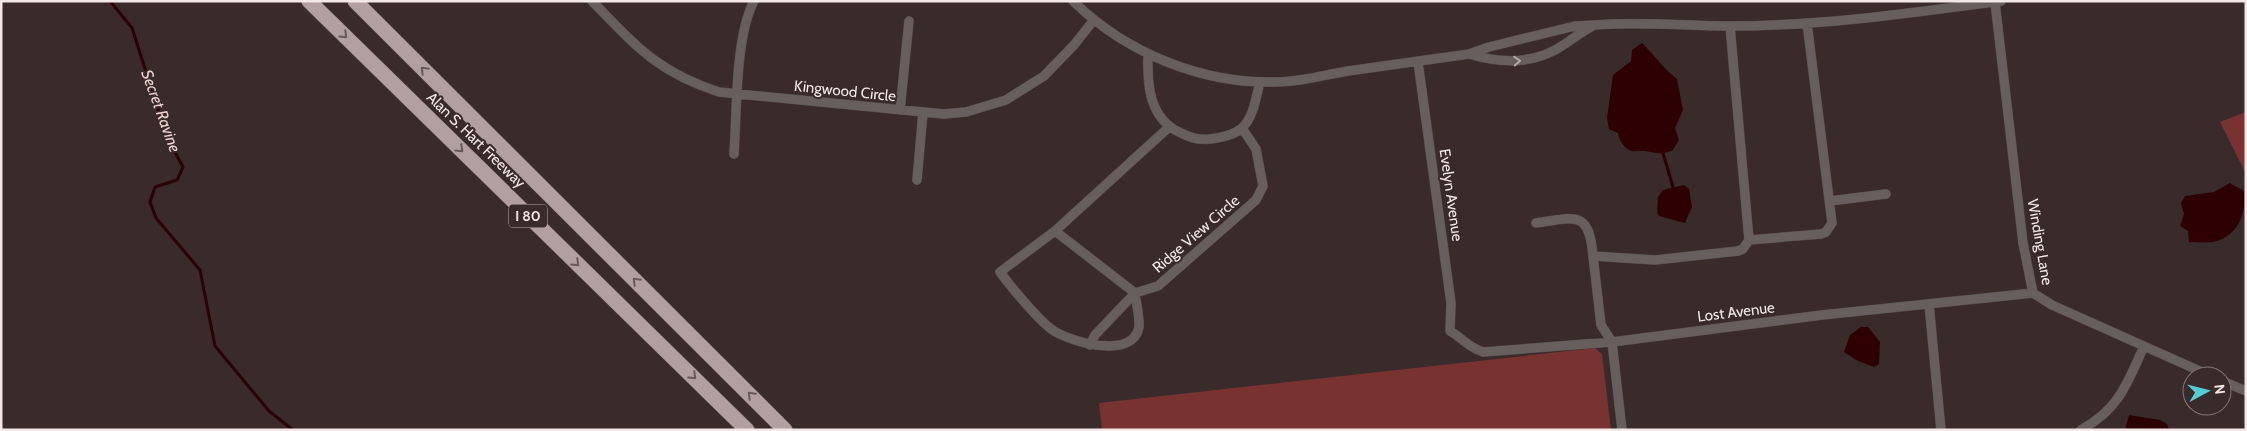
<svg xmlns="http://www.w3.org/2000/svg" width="2247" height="431" viewBox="0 0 2247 431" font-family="Cabin,sans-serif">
<rect width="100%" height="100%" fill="#382b2a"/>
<!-- green -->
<path fill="#793232" d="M2246,112V174L2220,122Z
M1595,348L1602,354L1611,430H1102L1099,403Z"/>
<!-- water -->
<path fill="#2d0003" d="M1642,43C1655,56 1664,69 1677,79L1683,110L1675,128L1679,140L1672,151C1656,155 1660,153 1644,151C1640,150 1636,152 1632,151C1624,149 1619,140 1618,133L1609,129L1607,118L1613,75L1631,61L1632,50Z
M2230,183L2244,191C2247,214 2237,237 2213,242C2206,243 2197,242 2189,242L2188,231L2180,226L2184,214L2181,203L2185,196L2214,192Z
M1684,185L1689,189L1692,207L1685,223L1659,216L1657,213L1658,197L1663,190Z
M1861,327H1868L1880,342L1879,364L1874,367L1858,361L1844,352L1850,335Z
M2129,415L2160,420L2167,424L2169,430H2125Z"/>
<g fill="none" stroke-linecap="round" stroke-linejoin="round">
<!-- stream -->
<path stroke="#2d0003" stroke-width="3" d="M110,1L132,28L167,137L183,167L177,180L155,187L150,202L156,218L200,270L215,346L269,411L293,430
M1663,153L1673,187"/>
<!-- street casing -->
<g stroke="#564948" stroke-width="10">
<path id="street" d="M592,1C636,46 657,72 719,92L944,114L966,112L1006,100L1044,76L1074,45L1093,21
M1073,1C1126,53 1202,84 1276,82C1301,82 1324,75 1348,71C1388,65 1429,60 1469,54L1489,47L1575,26L1594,25C1583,31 1575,37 1565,44C1535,65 1502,64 1469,54
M1995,2L2023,243L2033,293L2052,305L2211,376
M1594,25C1640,21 1685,26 1731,26C1821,26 1911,13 2001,1
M1148,54C1147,85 1149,119 1181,133C1191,138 1198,140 1210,139C1219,138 1234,135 1242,128C1254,117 1256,96 1260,82
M1418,62L1451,303L1450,331C1464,339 1466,346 1483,352L1612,342L1822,315L2033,293
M900,110L909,21
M1168,128L1055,231L1135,293L1158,286L1256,200L1263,186L1256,149L1242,128
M734,154C737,112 735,37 754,1
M917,180L923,112
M1830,201L1886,194
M1536,223C1575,218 1589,209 1593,256
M1055,231L1000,272C1010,286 1041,323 1054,331C1072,342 1133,360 1139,327C1140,318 1136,303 1135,293L1095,335L1090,345
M1749,240L1821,234L1826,232L1832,223L1807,23
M1929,304L1941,430
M2222,381L2246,391
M1622,430L1612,342L1601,325L1593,256L1655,260L1738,251L1743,249L1749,240L1730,26
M2081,430C2119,409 2127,384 2144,346"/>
</g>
<!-- highway casing -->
<g stroke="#564948" stroke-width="16">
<path id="highway" d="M309,1L747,430
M355,1L785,430"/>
</g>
<!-- street -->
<use href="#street" stroke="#665f5e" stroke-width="9"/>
<!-- highway -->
<use href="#highway" stroke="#b1a09f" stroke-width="15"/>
</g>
<!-- one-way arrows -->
<defs><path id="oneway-chevron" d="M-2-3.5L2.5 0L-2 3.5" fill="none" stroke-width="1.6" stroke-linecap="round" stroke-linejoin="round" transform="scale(1.25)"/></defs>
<g stroke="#685a59">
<use href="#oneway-chevron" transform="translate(344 35) rotate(44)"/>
<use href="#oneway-chevron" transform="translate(424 70) rotate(-135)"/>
<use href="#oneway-chevron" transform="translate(460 149) rotate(44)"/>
<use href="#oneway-chevron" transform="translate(576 263) rotate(44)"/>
<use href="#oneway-chevron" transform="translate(636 281) rotate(-135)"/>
<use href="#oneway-chevron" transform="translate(693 376) rotate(44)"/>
<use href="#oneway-chevron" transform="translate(751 395) rotate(-135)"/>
</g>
<use stroke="#b2aaa9" href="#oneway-chevron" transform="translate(1517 61) rotate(-4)"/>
<g text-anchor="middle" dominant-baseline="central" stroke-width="4" stroke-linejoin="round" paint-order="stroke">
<!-- shield labels -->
<rect fill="#382b2a" stroke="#baafae" stroke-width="1" x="509" y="204.5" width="38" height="23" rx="4"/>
<g font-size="14" font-weight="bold" fill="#f1e8e7">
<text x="528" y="216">I 80</text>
</g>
<!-- street labels -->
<g font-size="15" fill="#f1e8e7" stroke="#382b2a">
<text transform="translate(845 91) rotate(6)">Kingwood Circle</text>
<text transform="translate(476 140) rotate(44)">Alan S. Hart Freeway</text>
<text transform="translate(1451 195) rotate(82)">Evelyn Avenue</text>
<text transform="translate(1196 234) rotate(-41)">Ridge View Circle</text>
<text transform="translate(2040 242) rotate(80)">Winding Lane</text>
<text transform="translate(1736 312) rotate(-7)">Lost Avenue</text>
</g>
<!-- water labels -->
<g font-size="16" font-style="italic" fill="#edd1cf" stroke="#382b2a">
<text transform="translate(161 111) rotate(70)">Secret Ravine</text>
</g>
</g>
<!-- border -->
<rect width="2247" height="431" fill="none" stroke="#f1e8e7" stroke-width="5"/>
<!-- north arrow -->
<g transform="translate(2207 391) rotate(83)"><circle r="24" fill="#382b2a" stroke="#827776"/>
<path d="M0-4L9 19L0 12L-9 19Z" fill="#52ccd5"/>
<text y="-8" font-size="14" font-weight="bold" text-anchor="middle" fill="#f1e8e7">N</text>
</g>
</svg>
